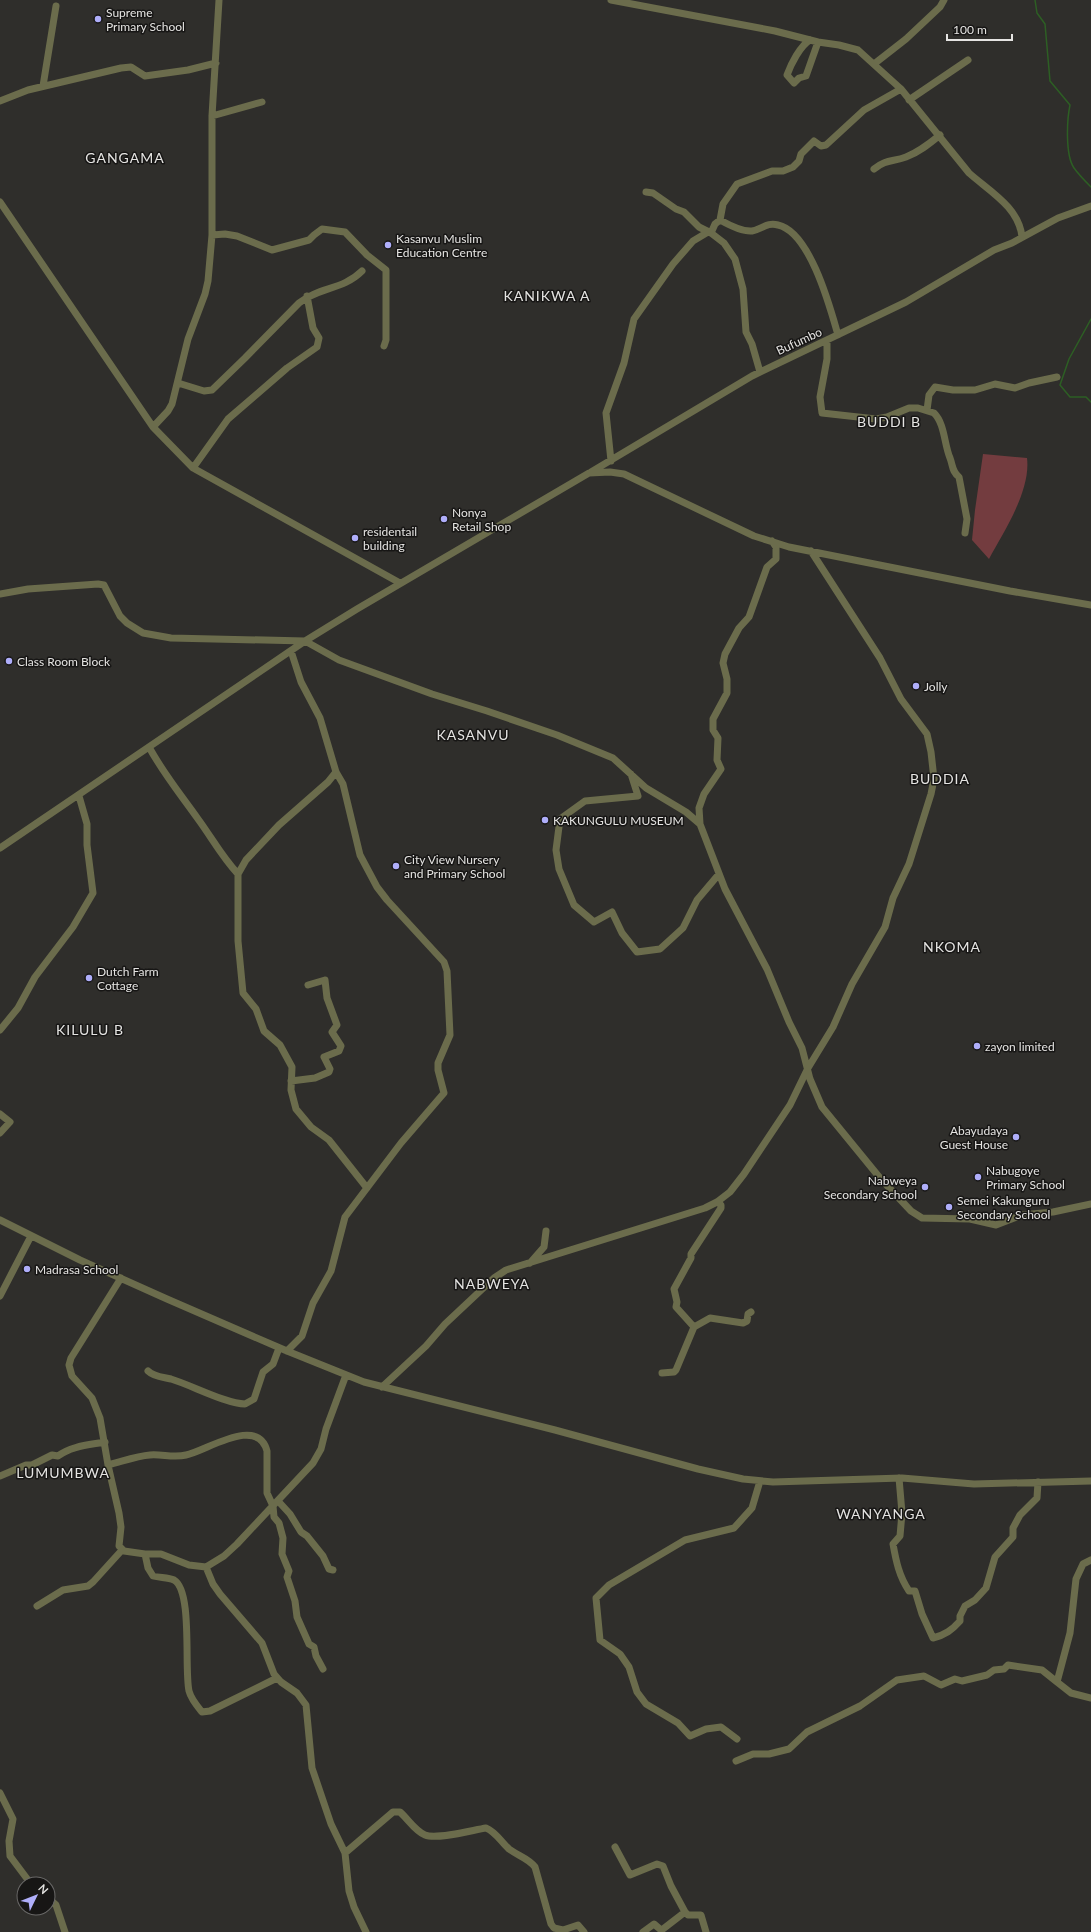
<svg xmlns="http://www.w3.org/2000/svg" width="1091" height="1932" viewBox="0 0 1091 1932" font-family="Lato,sans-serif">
<rect width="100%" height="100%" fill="#2f2e2b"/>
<!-- green -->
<path fill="#733c3f" d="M983,454L1027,458C1031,491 1004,531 989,559L972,540L975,510Z"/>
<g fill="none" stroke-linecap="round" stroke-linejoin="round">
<!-- stream -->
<path stroke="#2d5f24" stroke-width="1.5" d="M1035,0L1037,13L1045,24L1050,81L1070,105C1067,119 1065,155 1074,168C1079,175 1085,181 1091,187
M1091,319L1069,359L1060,385L1070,397H1086L1091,402"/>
<!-- minor -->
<path stroke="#6b6c4c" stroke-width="7" d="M611,0L775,31L818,42L839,45L858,50L901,89L969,173C989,191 1019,207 1022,237
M810,40C800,46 791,64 787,75L794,83L799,78L806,76L818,42
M874,64L906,39L940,7L944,0
M43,86L56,6
M909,100L968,60
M0,101L28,90L121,68L131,67L145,76L188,70L216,63
M212,116L262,102
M874,169C886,159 893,162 906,157C919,152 929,144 940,135
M646,192L653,193L676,209L684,212L699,227L711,233L715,224L720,220C729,225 742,232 752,231C762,229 767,222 778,225C810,232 830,307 838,335
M0,202L153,427L193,468L400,583
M720,220L723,204L737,184L772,171H783L793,167L799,161L801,154L814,141L821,146L826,145L864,110L901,89
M711,233L724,243L735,259L743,289L746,332L752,344L760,372
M212,235L225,234L237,236L272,250L309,240L314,235L322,229L345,232L367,255L386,270V340L384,346
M827,340V359L820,397L822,413L876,419L887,417L909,408H918L934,413C945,424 944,444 950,458C953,466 952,472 959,477L967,519L965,533
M178,383L204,391L212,390L245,358L299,303C319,287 343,290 362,271
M927,410L929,395L935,387L953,390H975L995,384L1015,388L1029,383L1057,377
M153,427L168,411L172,404L188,339L205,294L208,281L212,235V116L219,0
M611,461L606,413L624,363L634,319L673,264L693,241L708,232
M193,468L228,419L287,368L317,347L319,338L313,328L307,296
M591,472L752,376L906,302L994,250L1012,243L1058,218L1091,206
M0,594L28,589L98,584L104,585L120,616L127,623L143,633L171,638L305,641L339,660L432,694L487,711L557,735L613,758L646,788L686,812L700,824L725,889L767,969L789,1022L802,1048L810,1079L822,1107L880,1178L911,1211L922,1218L970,1219L996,1225L1022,1215L1053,1212L1091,1204
M149,747C163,773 181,795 198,819C212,838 222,857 238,874
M336,772L328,782L279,825L246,860L238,874V941L243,993L256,1009L264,1031L280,1045L292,1067L291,1090L296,1109L311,1127L329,1140L367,1188
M631,774L638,796L585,801L560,819L556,850L559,869L574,905L594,922L612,912L622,933L637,952L660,949L683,928L697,900L719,874
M700,824L699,808L704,794L721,769L717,760L718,738L713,730V719L727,693V679L723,663L725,654L739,628L749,617L767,567L776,559V547L772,541
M0,848L305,641L357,609L589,473L610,472L624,474L754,536L789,547L1010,591L1091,605
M0,1030L18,1008L35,977L73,927L93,893L87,845V824L79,796
M291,1081L315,1078L329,1072L330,1069L324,1057L339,1051L341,1046L332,1032L337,1025L327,998L325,980L308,985
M0,1114L10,1122L0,1133
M717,1202L721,1205V1208L691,1254V1258L674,1289L677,1302L676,1307L694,1327L710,1318L743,1323L747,1321L748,1314L751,1312
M0,1220L80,1260L167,1299L287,1351L364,1382L555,1430L698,1469L743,1479L773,1482L902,1478L974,1484L1091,1481
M530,1263L544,1247L546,1231
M121,1278L71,1358L69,1365L72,1376L92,1398L100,1418L108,1465L119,1513L121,1527L119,1546L124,1551L145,1554H161L189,1565L206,1567
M0,1296L31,1236
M287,1351L302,1336L313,1303L331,1271L345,1217L401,1143L444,1093L438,1070V1063L450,1035L447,971L444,962L387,900L377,887L360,855L343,784L336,772L320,718L301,682L291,651
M148,1371C154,1377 163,1377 171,1379C191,1385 227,1404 245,1404L254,1399L263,1372L273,1364L279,1348
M662,1373L674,1372L676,1370L694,1327
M346,1375L326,1429L321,1449L313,1463L237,1544L224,1556L206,1567L213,1584L220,1594L262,1643L274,1674L281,1682L297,1693L306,1705L312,1768L331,1824L345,1853L349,1891L354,1907L366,1932
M382,1387L426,1346L445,1324L494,1278L506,1270L705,1208L717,1202L730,1192L744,1174L790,1105L808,1068L833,1027L852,984L885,927L893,898L909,864L931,794L934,779L931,752L927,734L901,699L880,658L811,551
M108,1465C121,1462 136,1456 150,1455C162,1454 174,1458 186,1455C206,1451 258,1415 267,1451V1493L273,1506L274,1517L279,1523L283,1538L282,1554L289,1571L287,1577L295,1601L297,1617L309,1644L314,1647L316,1656L323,1669
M0,1476L26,1465H32L52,1455L58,1456C71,1446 89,1445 105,1442
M899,1478L902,1513L900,1536L893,1544C896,1561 899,1576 909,1591H915L922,1614L933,1638C945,1635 952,1630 960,1621V1616L965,1606L975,1600L986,1588L995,1557L1013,1537V1528L1020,1515L1037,1498L1038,1482
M279,1502L290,1514L301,1532L307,1536L323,1556L329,1569L333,1570
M145,1554L148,1568L153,1576C160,1578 168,1577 174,1580C193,1591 184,1669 189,1691C191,1699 197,1706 202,1712L210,1711L277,1678
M1091,1560L1083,1564L1076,1579L1070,1633L1057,1682L1071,1693L1091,1698
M37,1606L63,1590L88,1586L93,1582L122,1550
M737,1739L721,1727L706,1729L690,1736L678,1723L646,1704L637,1692L629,1667L620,1654L600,1640L596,1598L609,1585L685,1540L734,1528L752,1508L760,1481
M736,1761L753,1754H769L789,1749L807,1732L860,1706L897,1680L924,1676L941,1685L955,1679L962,1681L987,1675L994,1670L1004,1669L1008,1665L1042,1670L1057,1682
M0,1793L13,1819L9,1841L10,1856L31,1884
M615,1847L630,1875L657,1864L663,1866L671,1886L685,1912L688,1915H701L706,1932
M345,1853L393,1812H400C408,1819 415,1831 425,1835C437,1840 473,1830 486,1828C496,1832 501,1842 509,1849C518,1856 528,1858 535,1867L551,1924L554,1928L563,1930L578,1925L584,1932
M48,1898L56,1905L65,1932
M643,1932L654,1924L661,1930L663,1929L685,1912"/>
</g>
<!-- markers -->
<g fill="#afaefa" stroke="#171615" stroke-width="1.5">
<circle cx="98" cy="19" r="4"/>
<circle cx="388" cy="245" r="4"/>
<circle cx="444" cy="519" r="4"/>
<circle cx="355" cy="538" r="4"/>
<circle cx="9" cy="661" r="4"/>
<circle cx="916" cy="686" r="4"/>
<circle cx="545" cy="820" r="4"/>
<circle cx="396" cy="866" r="4"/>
<circle cx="89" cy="978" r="4"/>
<circle cx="977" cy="1046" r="4"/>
<circle cx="1016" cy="1137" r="4"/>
<circle cx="978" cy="1177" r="4"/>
<circle cx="925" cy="1187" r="4"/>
<circle cx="949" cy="1207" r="4"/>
<circle cx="27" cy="1269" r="4"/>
</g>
<g text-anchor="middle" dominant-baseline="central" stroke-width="3" stroke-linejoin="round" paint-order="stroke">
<!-- poi labels -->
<g font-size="12" fill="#e5e4e2" stroke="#171615" text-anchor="start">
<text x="106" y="12">Supreme<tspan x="106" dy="14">Primary School</tspan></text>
<text x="396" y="238">Kasanvu Muslim<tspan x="396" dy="14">Education Centre</tspan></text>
<text x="452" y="512">Nonya<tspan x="452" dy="14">Retail Shop</tspan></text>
<text x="363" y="531">residentail<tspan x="363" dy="14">building</tspan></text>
<text x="17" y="661">Class Room Block</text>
<text x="924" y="686">Jolly</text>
<text x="553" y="820">KAKUNGULU MUSEUM</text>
<text x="404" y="859">City View Nursery<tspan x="404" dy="14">and Primary School</tspan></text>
<text x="97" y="971">Dutch Farm<tspan x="97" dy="14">Cottage</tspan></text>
<text x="985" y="1046">zayon limited</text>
<text x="1008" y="1130" text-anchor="end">Abayudaya<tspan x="1008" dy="14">Guest House</tspan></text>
<text x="986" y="1170">Nabugoye<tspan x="986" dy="14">Primary School</tspan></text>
<text x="917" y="1180" text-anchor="end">Nabweya<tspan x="917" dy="14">Secondary School</tspan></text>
<text x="957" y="1200">Semei Kakunguru<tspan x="957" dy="14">Secondary School</tspan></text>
<text x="35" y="1269">Madrasa School</text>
</g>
<!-- street labels -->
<g font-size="12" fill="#e5e4e2" stroke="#171615">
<text transform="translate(799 341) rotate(-25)">Bufumbo</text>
</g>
<!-- quarter labels -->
<g font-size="14" letter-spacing="1" fill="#e5e4e2" stroke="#171615">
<text x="125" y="157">GANGAMA</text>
<text x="547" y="295">KANIKWA A</text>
<text x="889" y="421">BUDDI B</text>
<text x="473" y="734">KASANVU</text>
<text x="940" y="778">BUDDIA</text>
<text x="952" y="946">NKOMA</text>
<text x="90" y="1029">KILULU B</text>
<text x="492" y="1283">NABWEYA</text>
<text x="63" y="1472">LUMUMBWA</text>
<text x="881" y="1513">WANYANGA</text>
</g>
</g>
<!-- north arrow -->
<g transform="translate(36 1896) rotate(47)"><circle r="19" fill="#171615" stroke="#696867"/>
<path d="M0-3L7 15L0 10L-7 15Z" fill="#afaefa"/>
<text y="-6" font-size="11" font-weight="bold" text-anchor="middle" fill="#e5e4e2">N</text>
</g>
<!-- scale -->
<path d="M947 34v6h65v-6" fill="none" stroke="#e5e4e2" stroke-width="2"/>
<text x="953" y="34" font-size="12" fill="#e5e4e2" stroke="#171615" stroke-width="3" paint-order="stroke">100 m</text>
</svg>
